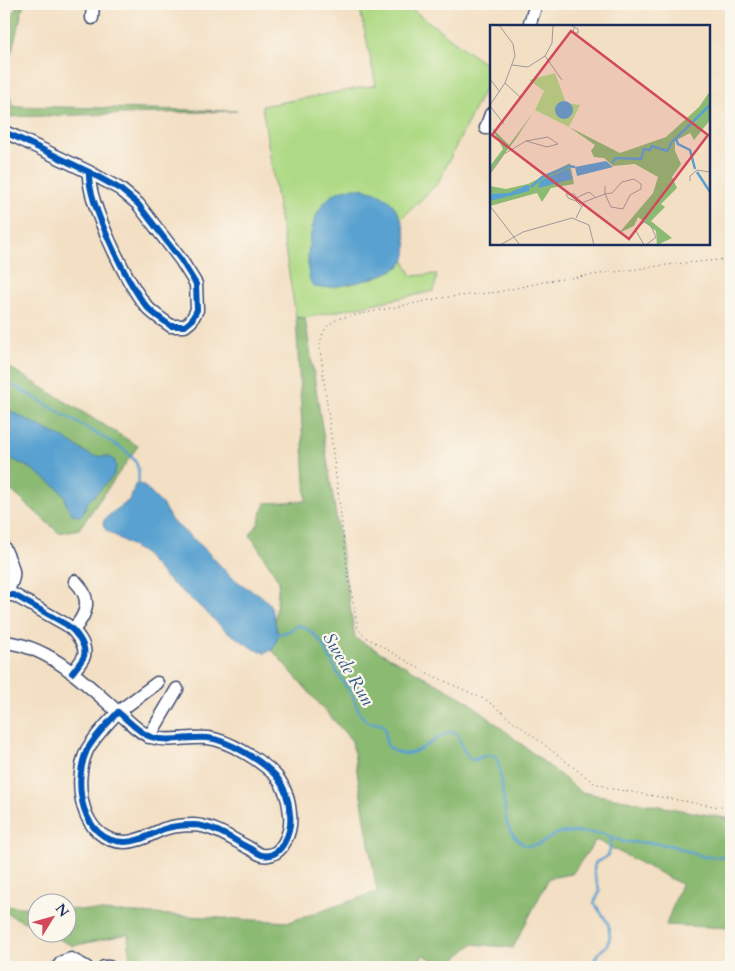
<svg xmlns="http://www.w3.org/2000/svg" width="735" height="971" viewBox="0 0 735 971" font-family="Cardo,serif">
<rect width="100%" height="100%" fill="#fbf7ec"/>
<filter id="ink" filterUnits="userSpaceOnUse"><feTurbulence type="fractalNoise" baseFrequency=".02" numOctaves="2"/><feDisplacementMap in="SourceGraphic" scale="10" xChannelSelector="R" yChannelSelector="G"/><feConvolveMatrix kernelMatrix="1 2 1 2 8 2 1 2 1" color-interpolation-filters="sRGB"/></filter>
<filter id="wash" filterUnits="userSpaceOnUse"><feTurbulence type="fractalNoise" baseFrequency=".0096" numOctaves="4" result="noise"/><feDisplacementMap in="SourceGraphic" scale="20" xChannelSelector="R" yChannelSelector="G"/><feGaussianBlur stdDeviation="1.12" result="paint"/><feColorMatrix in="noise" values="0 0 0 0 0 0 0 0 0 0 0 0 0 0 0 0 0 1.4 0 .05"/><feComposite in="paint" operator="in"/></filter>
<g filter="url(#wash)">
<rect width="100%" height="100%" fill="#f3dfc3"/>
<!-- green -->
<path fill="#afda85" stroke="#658472" d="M359,4H405L491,69V75L438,183L398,222L400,252L412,276L437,274L434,291L305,318L296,317L262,106L376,85Z"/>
<!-- forest -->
<path fill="#8bba72" stroke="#537468" d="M18,4H24L4,81L13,106L237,111L4,117V35Z
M296,317L305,318L355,638L469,702L581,792L731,819V928L666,925L681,884L596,840L572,874L549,878L513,948L473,944L447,966L423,955L415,967H130L128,934L73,946L48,934H68V909L289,922L377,892L352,741L272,650L279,581L250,535L258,524L265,503L306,501Z
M4,364L138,446L79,529L59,533L4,484Z
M4,906L37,908V928L4,912Z"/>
<!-- water -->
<path fill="#59a1d0" stroke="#3a6897" d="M355,188C387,189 402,209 406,239C407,245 407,256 404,261C396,276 330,291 314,287C307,279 308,267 308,257C309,234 315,201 340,191C344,189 350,189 355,188Z
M4,408L67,440L83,451L93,456L109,457L115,461L116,467L113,476L87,503L83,513L80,516L72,514L66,504L65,496L59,489L32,469L4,455Z
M137,482L144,486L162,504L172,521L204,548L230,576L247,588L259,594L269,603L272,609L278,634L276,643L272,650L265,653L254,649L225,630L194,601L169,581L143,553L106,530L103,524L104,520C111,512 120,508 128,501C134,495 132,488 137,482Z"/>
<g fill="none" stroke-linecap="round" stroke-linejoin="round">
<!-- stream -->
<path stroke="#59a1d0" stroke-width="2.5" d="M4,380L123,449C136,459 141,467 138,483
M275,635L287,632L298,625C319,631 328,654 337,672C341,680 347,687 352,695C357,705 359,718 370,723C393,724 382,728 387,745C405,766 427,744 445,734L451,732L457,734L465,753L471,760C481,760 485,752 495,756L499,764L507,824L513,835L523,844L527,846L539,844L558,833L580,832L604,834L624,842L654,843L673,846L704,857H731
M589,967L599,953L607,945L610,937L608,923L594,903L600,891C597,883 591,869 596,862C611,857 610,853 611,837"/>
</g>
</g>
<g filter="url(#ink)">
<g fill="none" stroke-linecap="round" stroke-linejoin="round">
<!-- minor casing -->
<g stroke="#3b496d" stroke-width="15">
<path id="minor" d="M92,18L93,4
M529,26L536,4
M486,128L491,114
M4,132L16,137L89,172L120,189L138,204L181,260L196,284L197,310L191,321L185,326H171C163,320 153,314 147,307C127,284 87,201 89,172
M4,548C13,568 19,574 5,594
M4,595H14L67,625C75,631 87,645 84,656C82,661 76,668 72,673
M73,630C88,613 92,598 75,581
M4,642C50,646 85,683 118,712L157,683
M118,712C128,720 139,733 151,737C169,743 189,736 208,738C228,740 262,761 276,776C285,787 289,800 290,814C292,830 283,859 262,855C258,854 253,850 249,848C232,839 214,826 194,825C184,825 173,826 164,829C151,834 139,842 125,842C81,842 72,782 87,750C95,736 107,724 118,712Z
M149,737L177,689
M58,967L62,962L71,959L86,967
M104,967H109"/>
</g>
<!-- path -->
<path stroke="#3b496d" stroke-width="1" stroke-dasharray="1 4" stroke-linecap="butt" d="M731,259L674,264L548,281L498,292L440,298L341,318C326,323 321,333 320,348L348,573L358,629L364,636L425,672L486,700L594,783L613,789L731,809"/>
<!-- minor -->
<use href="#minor" stroke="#fff" stroke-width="12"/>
<!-- cycleway casing -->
<g stroke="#fbf7ec" stroke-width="9">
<path id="cycleway" d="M4,132L16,137L89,172L120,189L138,204L181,260L196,284L197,310L191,321L185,326H171C163,320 153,314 147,307C127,284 87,201 89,172
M4,595H14L67,625C75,631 87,645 84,656C82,661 76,668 72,673
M118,712C128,720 139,733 151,737C169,743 189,736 208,738C228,740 262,761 276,776C285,787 289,800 290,814C292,830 283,859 262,855C258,854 253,850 249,848C232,839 214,826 194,825C184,825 173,826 164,829C151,834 139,842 125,842C81,842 72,782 87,750C95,736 107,724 118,712Z"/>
</g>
<!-- cycleway -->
<use href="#cycleway" stroke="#0057b8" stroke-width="6"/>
</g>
</g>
<g text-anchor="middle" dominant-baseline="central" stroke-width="4.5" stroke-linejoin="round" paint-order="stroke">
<!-- water labels -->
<g font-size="18" font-style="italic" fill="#315786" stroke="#fbf7ec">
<text transform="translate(348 669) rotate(59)">Swede Run</text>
</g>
</g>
<!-- overview -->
<g transform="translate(490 25)">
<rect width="220" height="220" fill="#f3dfc3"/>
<path d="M65,48L76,78L90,80L79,102L45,85L54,66L39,55Z" fill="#afda85"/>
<path d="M220,66V95L204,115L200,108L185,116V126L191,139L182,152L187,163L171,179L175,182L161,196L182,213L167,220L166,206L148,192L144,201L129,208L163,168L168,152L145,139L123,141L114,133L104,132L101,126L105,120L79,102L130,128L176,112L209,82ZM43,88L25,115L0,148V141L13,124L2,103L19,120ZM80,138L84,159L61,163L52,177L47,168L0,181V161L16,164L38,159Z" fill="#8bba72"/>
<path d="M65 85a9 9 0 1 1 18 0a9 9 0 1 1-18 0ZM116,136L123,142L87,151L85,142ZM79,143L83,154L48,163L50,156ZM37,160L40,161L39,166L0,176V169L19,168Z" fill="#59a1d0"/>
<path fill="none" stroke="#59a1d0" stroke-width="2.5" d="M186,114L188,119L200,125L205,144M122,138L126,133L151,134L154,124L160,125L162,121L177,126L182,117L220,80M207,147L220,167M41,162L52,152L79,141L85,142"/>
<path fill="none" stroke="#9d999b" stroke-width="1" d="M80,0L88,4V8H83L84,3M55,31L72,55M22,40L38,42L55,31L62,18L63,0M0,54L10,67M15,58L31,73M0,80L15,58L25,31L23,19L9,0M0,81L14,99M0,149L14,129L36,116L58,112L68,119L57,122L36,116M144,154L151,159V164L140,170L133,184L121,182L115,169L122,168L132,157ZM200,156V151L207,145L220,147M86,176L78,173L76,169H84L87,173M0,181L30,220M91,181L86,176L88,172L99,167L105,172M86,193L94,177L115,169V161M10,220L33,207L82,193L99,200L104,220M154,220L145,204L154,197L161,201L166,212L156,220"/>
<path fill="#d1495b" fill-opacity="0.15" stroke="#d1495b" stroke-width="2.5" d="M81,6L218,110L139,214L2,110Z"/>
<rect width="220" height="220" fill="none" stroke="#1b2f5e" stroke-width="2.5"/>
</g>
<!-- margin -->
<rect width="735" height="971" fill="none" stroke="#fbf7ec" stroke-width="20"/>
<!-- north arrow -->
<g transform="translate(52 918) rotate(53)"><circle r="24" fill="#fbf7ec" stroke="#a1a7b3"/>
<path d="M0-4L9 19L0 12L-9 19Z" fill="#d1495b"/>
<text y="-8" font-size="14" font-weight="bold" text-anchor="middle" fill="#1b2f5e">N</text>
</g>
</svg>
